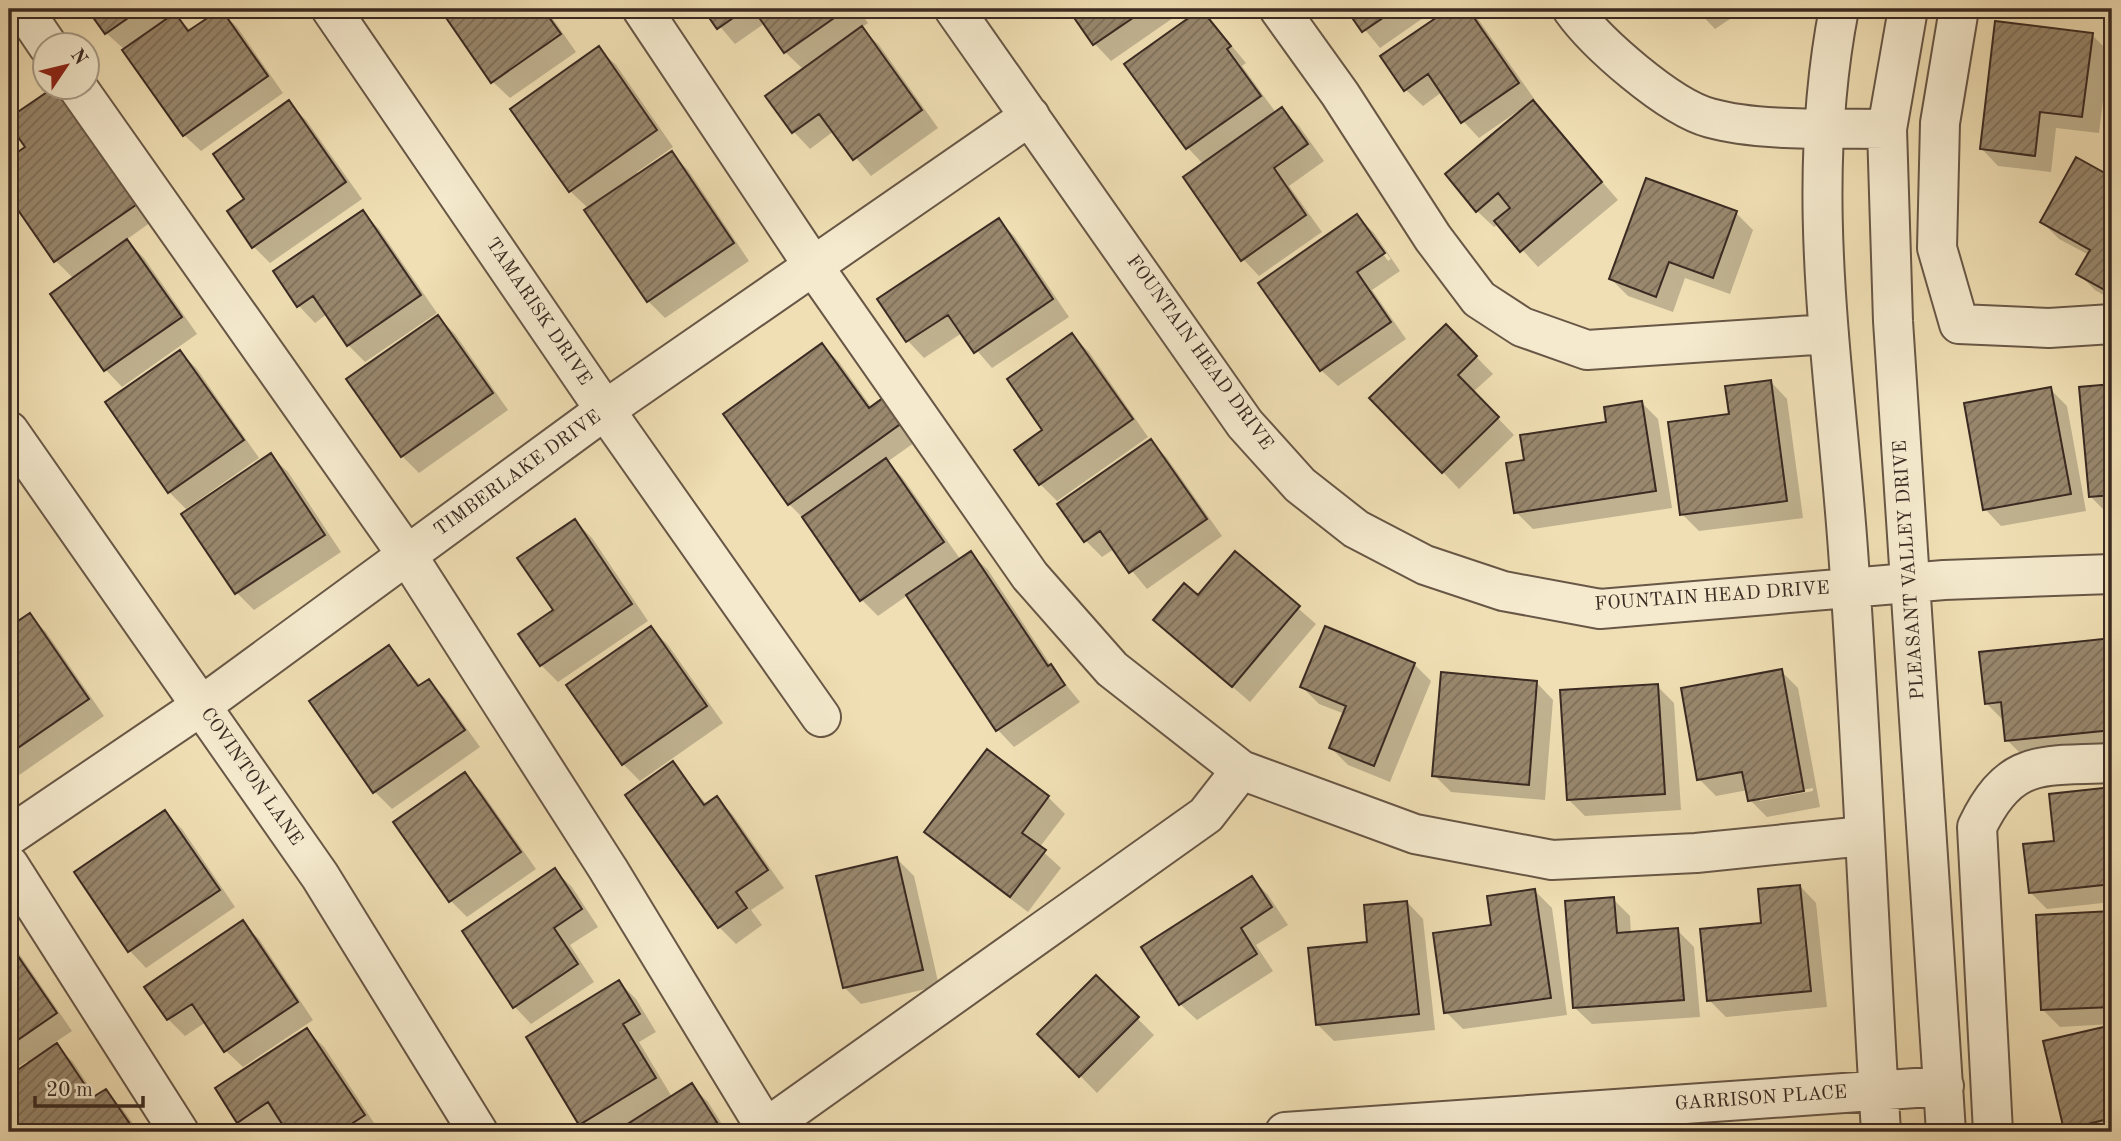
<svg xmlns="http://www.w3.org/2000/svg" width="2121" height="1141" viewBox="0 0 2121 1141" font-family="'Old Standard TT',serif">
<defs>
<pattern id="building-hatch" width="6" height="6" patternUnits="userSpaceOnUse" patternTransform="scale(1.75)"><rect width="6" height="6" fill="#99886e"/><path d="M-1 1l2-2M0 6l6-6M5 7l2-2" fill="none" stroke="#7e6f5a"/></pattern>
</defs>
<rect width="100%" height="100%" fill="#f0dfb4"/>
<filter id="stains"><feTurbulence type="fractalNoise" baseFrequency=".00286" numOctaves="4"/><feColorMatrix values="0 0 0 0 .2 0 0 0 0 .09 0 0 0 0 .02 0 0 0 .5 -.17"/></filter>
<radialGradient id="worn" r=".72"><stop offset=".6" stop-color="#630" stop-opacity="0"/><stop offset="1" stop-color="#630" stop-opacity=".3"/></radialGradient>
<!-- shadow -->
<path fill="#0003" fill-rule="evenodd" d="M89,9H181L174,14L191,31L220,10L237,27L283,93L201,151L184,135L124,49L106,33Z
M443,9H546L576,52L510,98L493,82Z
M705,9H858L868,23L861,28L879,45L938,128L871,176L834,131L810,149L794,132L768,96L804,70L785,52L765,23L735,44Z
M1070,9H1186L1111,61L1095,44Z
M1348,9H1436L1380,48Z
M1452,9H1468L1478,19L1535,100L1532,102L1618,200L1538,267L1499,224L1494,227L1477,211L1520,113L1518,111L1479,138L1463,121L1442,92L1423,106L1406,90L1383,57Z
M1696,9H1745L1715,29Z
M1202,10L1246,63L1242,66L1277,114L1282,110L1299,126L1324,161L1289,186L1322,232L1259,276L1243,259L1204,165L1188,148L1127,64Z
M2092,35L2109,52L2099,133L2056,128L2051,172L1998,166L1982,149Z
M599,49L616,65L673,147L637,172L639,175L671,153L688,170L749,261L665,318L648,301L589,209L570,191Z
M56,88H63L158,217L126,240L144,258L197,334L122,387L106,370L52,294L74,279L56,261L9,194V160L27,147L9,120Z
M289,103L306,120L362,199L270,263L254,247Z
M2077,159L2112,179V300L2095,290L2078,273L2089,255L2059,239L2042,222Z
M362,212L379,229L437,313L365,362L348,345L327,314L315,323L299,306L276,272Z
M1736,213L1753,230L1730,294L1685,278L1673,312L1628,296L1611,279Z
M1357,216L1374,233L1400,271L1372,290L1406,339L1338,386L1321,370ZM1368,233H1372L1391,259L1388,261Z
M999,220L1015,237L1069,317L992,368L962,333L924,358L908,341L879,299Z
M438,317L455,334L508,410L419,473L402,456L349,380Z
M1446,326L1493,374L1473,392L1514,435L1459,489L1443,472Z
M1072,335L1089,352L1148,437L1057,501L1040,484L1016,450L1045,430Z
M822,345L839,362L872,408L904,414L921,438L887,462L902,477L961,560L971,554L988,570L1054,670L1080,702L1014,747L998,730L908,595L878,616L861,599L806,521L789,504Z
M180,352L197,369L259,458L186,509L169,492Z
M1771,382L1787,399L1803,518L1699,531L1682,514L1730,415Z
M2112,386V513H2107L2090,496L2081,389Z
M2050,389L2067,406L2086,511L2001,526L1985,509Z
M1642,403L1658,419L1672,508L1533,529L1516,512L1526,462L1608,423Z
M1150,441L1167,458L1222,536L1147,589L1114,549L1102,557L1085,540Z
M271,456L288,472L341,552L254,610L237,593L184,514Z
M575,521L592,538L648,621L558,682L541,665L521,634L555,611Z
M1235,553L1316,624L1250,702L1155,620L1198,597Z
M9,572L14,579L9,583Z
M29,615L46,632L104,716L12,780L9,777V629Z
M651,628L668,645L723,723L640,781L623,764L568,686Z
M2112,640V748L2024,757L2007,740L2003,720L1986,703L1981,653Z
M389,648L421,686L429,681L445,698L480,747L392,809L375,792L311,702Z
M1414,664L1431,681L1390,782L1348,765L1331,748L1345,714L1319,704L1302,687Z
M1781,671L1798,688L1820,807L1767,817L1750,800L1748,790L1716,796L1699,779ZM1813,788V791L1760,801V797Z
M1537,683L1553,700L1545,800L1451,792L1434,775Z
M1657,686L1674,703L1681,810L1585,816L1568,799Z
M987,751L1048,797L1065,814L1039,848L1061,868L1028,912L943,848L926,832Z
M673,764L707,805L717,798L733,815L784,888L751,910L762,925L736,944L719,927Z
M464,774L481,791L536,869L467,917L451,901Z
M2112,789V902L2047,909L2030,892L2056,843L2051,795Z
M165,812L182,829L235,907L146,968L130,951L76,873Z
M897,859L914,876L939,986L861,1004L844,987Z
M555,871L572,887L598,927L570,945L594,982L531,1024L515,1007Z
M1252,878L1268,895L1288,925L1256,945L1273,971L1197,1020L1180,1004Z
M1800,886L1816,903L1827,1007L1726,1017L1709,1000L1763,925Z
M1535,891L1552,908L1567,1015L1463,1029L1446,1012L1493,926Z
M1613,899L1630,916L1631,934L1677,930L1694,947L1700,1017L1592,1024L1575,1008Z
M1407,902L1423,919L1435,1030L1334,1041L1317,1024L1369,944Z
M2112,913V1024L2060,1027L2043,1010L2038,917Z
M242,923L259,939L313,1020L243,1067L226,1051L206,1022L185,1036L168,1019L147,987Z
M9,939L72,1031L54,1043L73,1062L96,1097L105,1091L122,1108L139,1132H9V1078L29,1064L27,1061L9,1073Z
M1096,977L1154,1035L1097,1093L1039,1034Z
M619,982L636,999L656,1032L639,1042L672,1097L691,1085L708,1102L727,1132H617L616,1130L589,1132L581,1124L528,1038Z
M2112,1027V1132H2069L2065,1129L2045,1042Z
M307,1030L324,1047L380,1132H273L285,1124L282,1121L265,1132H249L239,1122Z"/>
<!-- building -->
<path fill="url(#building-hatch)" stroke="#3a2a22" stroke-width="2" d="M87,9H141L105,34Z
M221,9L268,76L183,136L122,50L175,13L188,31Z
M440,9H543L561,34L491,83Z
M703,9H746L717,29Z
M753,9H847L784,53Z
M1068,9H1146L1093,45Z
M1201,9L1231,46L1227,49L1261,96L1186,149L1124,64Z
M1346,9H1396L1362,32Z
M1449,9H1468L1519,83L1461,123L1428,74L1404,91L1380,56Z
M1995,21L2093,33L2082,117L2040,112L2035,156L1980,149Z
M862,26L922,110L853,160L819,114L792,133L765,96Z
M599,46L657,130L569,192L510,109Z
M53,88H64L143,200L54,262L9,197V158L25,147L9,124V118Z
M289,100L346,182L252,248L227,211L244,199L213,154Z
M1533,100L1602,182L1520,252L1494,221L1510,208L1498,193L1476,212L1445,174Z
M1282,107L1308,144L1274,168L1306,215L1241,261L1183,177Z
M672,151L734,243L647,302L584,210Z
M2076,157L2112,177V294L2076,274L2090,250L2040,222Z
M1646,178L1737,211L1713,278L1669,262L1656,297L1609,279Z
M363,210L421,295L347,346L313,296L297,307L273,271Z
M1357,214L1385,253L1357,272L1391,322L1320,371L1258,283Z
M999,218L1053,299L974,353L948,315L906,342L877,299Z
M127,239L182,317L104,371L50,294Z
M438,315L493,393L401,457L346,379Z
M1446,324L1477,356L1458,375L1499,417L1442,473L1369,398Z
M1072,333L1133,419L1039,485L1014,450L1042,430L1007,379Z
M822,343L869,408L887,395L906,420L788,505L723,414Z
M180,350L244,440L168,493L105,402Z
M1771,380L1787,501L1680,515L1668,422L1729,414L1725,386Z
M2112,384V495L2089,497L2079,387Z
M2051,387L2071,494L1983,510L1964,403Z
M1642,401L1656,491L1514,513L1506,463L1524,460L1520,435L1606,422L1604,407Z
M1151,439L1207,519L1129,573L1100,531L1084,542L1057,504Z
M271,453L325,535L235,594L181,514Z
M886,458L944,542L860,601L802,517Z
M575,519L632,604L540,666L518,634L553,610L517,558Z
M971,551L1048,666L1051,664L1065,685L996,731L906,595Z
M1235,551L1300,606L1232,687L1153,620L1184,583L1198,595Z
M30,613L89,699L9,754V627Z
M651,626L707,706L622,765L566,685Z
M1325,626L1415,663L1374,766L1329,748L1346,706L1300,687Z
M2112,638V730L2005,741L2001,702L1985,704L1979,652Z
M389,645L418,686L429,679L465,730L373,793L309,701Z
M1782,669L1804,791L1748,801L1742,772L1697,780L1681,688Z
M1441,672L1537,681L1529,785L1432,776Z
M1658,684L1665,794L1567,800L1560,690Z
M987,749L1049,796L1022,833L1046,850L1010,897L924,832Z
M673,761L704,805L717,796L768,870L736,892L747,908L718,928L625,795Z
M465,772L521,852L449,902L393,822Z
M2112,787V884L2029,893L2023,844L2054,841L2049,794Z
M165,810L220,890L128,952L74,872Z
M897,857L923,970L843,988L816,876Z
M555,868L582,909L554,928L578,964L513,1008L462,931Z
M1252,876L1272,907L1241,928L1257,954L1179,1005L1141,947Z
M1800,885L1811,991L1707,1001L1700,929L1761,923L1758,889Z
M1535,889L1551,998L1444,1013L1433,933L1491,925L1487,896Z
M1614,897L1617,933L1678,928L1684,1000L1573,1008L1565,901Z
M1407,901L1419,1014L1316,1025L1308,948L1367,942L1364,905Z
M2112,911V1007L2041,1010L2036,915Z
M243,920L298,1002L224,1052L192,1004L167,1020L144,987Z
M9,943L57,1013L9,1046Z
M1096,975L1139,1017L1079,1077L1037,1034Z
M619,980L640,1014L623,1024L656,1078L579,1125L526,1037Z
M2112,1025V1118L2064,1130L2043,1041Z
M307,1028L365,1115L339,1132H270L282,1124L268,1102L237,1123L215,1088Z
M57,1043L93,1097L106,1089L130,1124L118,1132H9V1076Z
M692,1083L723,1132H615Z"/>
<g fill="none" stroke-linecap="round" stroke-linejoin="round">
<!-- minor casing -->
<g stroke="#685746" stroke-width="42">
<path id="minor" d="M23,9L48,46
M331,9L605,410L821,717
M642,9L814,267L1030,576L1112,669L1241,770L1415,834L1552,860L1696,853L1864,836
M954,9L1245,424L1300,485L1356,529L1425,565L1503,591L1600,609L1944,580L2112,574
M1279,9L1340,94L1433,238L1479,299L1522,327L1587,350L1829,334
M1572,9C1596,43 1669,107 1710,118C1760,132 1833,128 1887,129
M1839,9C1803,193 1835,366 1848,550C1862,744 1869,938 1881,1132
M1908,9L1887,129L1893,321L1946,1132
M1959,9L1940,123L1937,248L1959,324L2049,328L2112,324
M78,88L407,555L608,869L768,1132
M9,431L320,876L478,1132
M9,836L201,706L605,410L1030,116
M9,865L179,1132
M766,1128L1206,815L1241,770
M1285,1132L1944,1086
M1993,1132L1977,827C2011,756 2043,767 2112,763"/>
</g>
<!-- minor -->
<use href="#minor" stroke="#f5eace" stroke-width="38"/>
</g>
<g text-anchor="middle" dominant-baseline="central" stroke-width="5" stroke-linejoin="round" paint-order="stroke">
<!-- street labels -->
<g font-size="19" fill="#3a2a22" stroke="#f5eace">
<text transform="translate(538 312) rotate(56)">TAMARISK DRIVE</text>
<text transform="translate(1199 353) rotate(54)">FOUNTAIN HEAD DRIVE</text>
<text transform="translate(518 474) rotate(-36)">TIMBERLAKE DRIVE</text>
<text transform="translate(1910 570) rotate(-94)">PLEASANT VALLEY DRIVE</text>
<text transform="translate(1712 597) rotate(-4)">FOUNTAIN HEAD DRIVE</text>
<text transform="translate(251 777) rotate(55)">COVINTON LANE</text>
<text transform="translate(1761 1099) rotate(-4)">GARRISON PLACE</text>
</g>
</g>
<!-- margin -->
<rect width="2121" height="1141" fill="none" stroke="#f0dfb4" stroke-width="35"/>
<rect x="10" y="10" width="2100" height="1120" fill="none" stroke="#3a2a22" stroke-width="3.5"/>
<rect x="18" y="18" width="2086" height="1106" fill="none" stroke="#3a2a22" stroke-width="2"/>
<!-- north arrow -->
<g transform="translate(66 66) rotate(55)"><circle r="33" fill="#f5eace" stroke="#aa9d89" stroke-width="2"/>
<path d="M0-5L12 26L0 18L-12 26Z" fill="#8f2418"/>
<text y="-10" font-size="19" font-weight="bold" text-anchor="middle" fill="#3a2a22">N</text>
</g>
<!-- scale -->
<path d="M35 1096v10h108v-10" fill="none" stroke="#3a2a22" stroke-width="3.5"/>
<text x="46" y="1096" font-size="21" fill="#3a2a22" stroke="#f5eace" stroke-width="5" paint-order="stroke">20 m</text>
<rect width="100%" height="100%" filter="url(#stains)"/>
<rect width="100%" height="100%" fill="url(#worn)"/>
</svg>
